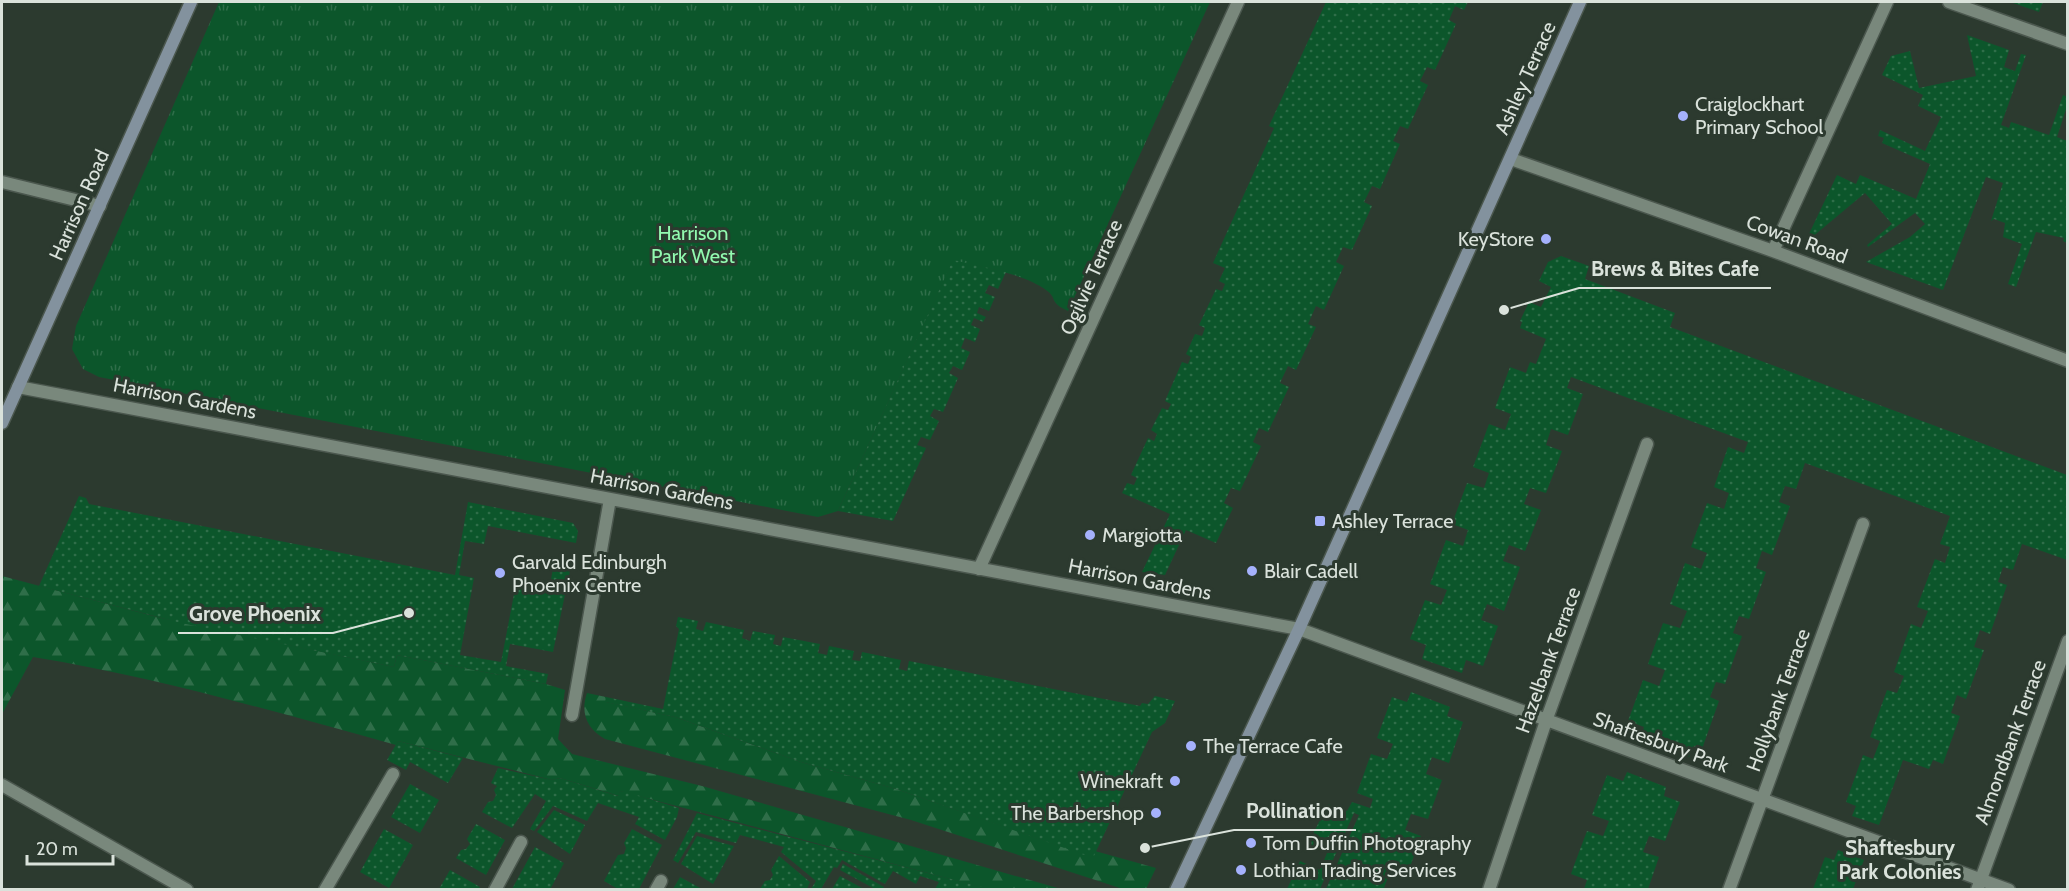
<svg xmlns="http://www.w3.org/2000/svg" width="2069" height="891" viewBox="0 0 2069 891" font-family="Cabin,sans-serif">
<defs>
<pattern id="forest-firs" width="22" height="20" patternUnits="userSpaceOnUse" patternTransform="scale(1.5)"><rect width="22" height="20" fill="#0c562b"/><path d="M5 1l3.5 6h-7zM16 11l3.5 6h-7z" fill="#2f6e49"/></pattern>
<pattern id="park-tufts" width="24" height="20" patternUnits="userSpaceOnUse" patternTransform="scale(1.5)"><rect width="24" height="20" fill="#0c562b"/><path d="M3 7l-1-3M5 7V3M7 7l1-3M15 17l-1-3M17 17v-4M19 17l1-3" fill="none" stroke="#2f6e49"/></pattern>
<pattern id="garden-dots" width="8" height="8" patternUnits="userSpaceOnUse" patternTransform="scale(1.5)"><rect width="8" height="8" fill="#0c562b"/><path d="M2 2h.1M6 6h.1" fill="none" stroke="#2f6e49" stroke-width="1.8" stroke-linecap="round"/></pattern>
</defs>
<rect width="100%" height="100%" fill="#2c3a2f"/>
<!-- forest -->
<path fill="url(#forest-firs)" d="M2,576L157,617L394,667L397,655L546,684L565,690L558,739L572,754L702,786L1061,889H988L620,791L619,796L560,778L552,780L398,741L396,745C276,712 156,677 33,657L2,714Z
M587,693L606,697V702L675,717L801,762L896,789L1092,857L1095,851L1156,868L1146,889H1123L911,820L605,739C587,729 580,713 587,693Z"/>
<!-- park -->
<path fill="url(#park-tufts)" d="M219,2H1210L1068,311C1048,302 1058,298 1046,290C1023,273 980,267 953,261L838,511L818,517L99,377L83,369L72,349L76,326Z"/>
<!-- garden -->
<path fill="url(#garden-dots)" d="M1326,2H1468L1464,10L1455,6L1449,20L1456,24L1435,70L1427,67L1420,81L1428,85L1408,129L1400,126L1393,141L1400,144L1380,189L1372,186L1364,202L1372,206L1352,250L1343,247L1336,262L1344,266L1324,310L1316,306L1308,324L1316,327L1296,370L1288,366L1280,383L1289,387L1268,432L1259,428L1253,442L1261,446L1240,491L1231,488L1224,503L1233,508L1216,543L1186,530L1165,575L1142,572L1170,514L1122,493L1127,483L1134,485L1137,478L1131,475L1148,438L1154,441L1157,434L1151,430L1162,408L1168,410L1171,404L1165,401L1182,362L1188,364L1191,357L1186,354L1195,334L1202,336L1205,328L1199,325L1216,289L1222,291L1225,284L1219,281L1225,268L1213,263L1274,128L1269,126Z
M2010,2H2043L2039,12Z
M1967,35L2009,50L2004,67L2015,71L2021,54L2026,55L2001,125L2009,128L2011,122L2049,135L2063,95L2067,97V106L2057,137L2067,141V243L2063,241L2064,238L2036,232L2016,287L2008,284L2022,244L2003,237L2005,223L1994,219L1991,221L2003,183L1986,177L1943,290L1866,262L1910,237L1925,224L1915,213L1868,247L1867,245L1892,224L1865,193L1811,238L1808,236L1837,175L1856,184L1860,175L1916,199L1930,164L1882,143L1884,138L1878,136L1880,130L1925,151L1941,117L1918,106L1923,95L1882,75L1891,56L1910,51L1919,88L1976,76Z
M1561,256L1589,266L1585,279L1675,313L1670,327L2067,475V560L2022,544L2013,570L2003,567L1998,582L2007,585L1990,634L1980,630L1974,647L1984,650L1966,699L1957,695L1951,713L1960,716L1943,764L1933,760L1929,769L1903,760L1879,825L1852,816L1856,806L1846,802L1863,755L1873,759L1880,741L1870,737L1887,690L1897,693L1904,676L1894,672L1911,624L1921,628L1928,611L1917,607L1935,559L1945,563L1950,547L1940,544L1950,516L1805,463L1796,489L1785,486L1779,502L1790,506L1772,555L1762,551L1756,568L1766,572L1749,619L1739,616L1733,633L1742,636L1725,684L1716,682L1710,697L1719,701L1702,749L1693,746L1689,757L1640,739L1644,727L1628,721L1643,680L1659,686L1665,670L1648,664L1663,623L1680,628L1687,611L1670,604L1685,563L1701,569L1707,553L1691,547L1707,503L1724,509L1729,493L1714,487L1728,447L1744,453L1748,442L1571,377L1567,388L1583,394L1568,435L1551,429L1546,445L1562,451L1546,493L1530,488L1524,504L1541,510L1525,551L1509,545L1503,561L1520,567L1504,611L1487,604L1481,620L1498,626L1483,666L1466,660L1462,673L1422,659L1426,645L1410,639L1425,600L1441,605L1447,590L1430,584L1446,540L1463,546L1468,530L1452,524L1467,483L1484,488L1489,473L1473,467L1489,424L1505,430L1511,414L1495,408L1510,367L1526,373L1530,362L1536,364L1546,339L1520,328L1522,322L1520,321L1529,302L1541,307L1551,287L1539,281L1548,262Z
M953,260L1006,272L998,289L989,285L985,293L995,297L989,311L979,307L977,313L986,317L983,322L974,318L971,325L980,329L975,342L965,338L961,348L970,352L962,370L953,366L949,373L958,378L943,412L934,409L930,416L939,421L930,440L921,437L917,445L926,448L893,521L838,511Z
M79,496L86,498L89,504L455,575L468,502L573,523L578,531L576,543L488,526L484,544L465,541L459,575L474,578L460,655L501,662L516,584L549,590L555,558L572,561L553,652L510,644L506,666L548,674L546,684L397,655L394,667L181,623L39,586Z
M678,617L698,621L696,629L703,631L706,622L744,630L742,638L750,641L753,631L775,635L773,644L781,646L783,637L820,644L818,653L827,655L829,646L854,651L852,660L860,661L862,652L901,660L899,669L907,671L909,661L1140,706L1142,703L1148,704L1155,696L1175,701L1165,723L1152,732L1093,858L896,789L801,762L675,717L605,702L606,697L663,709L679,629L676,626Z
M1411,692L1450,707L1447,716L1463,722L1449,763L1432,757L1426,774L1442,780L1428,819L1411,814L1405,830L1421,836L1406,878L1390,872L1384,888L1388,889H1326L1359,815L1354,813L1320,889H1287L1300,861L1320,870L1327,853L1308,844L1328,804L1347,811L1352,802L1370,808L1373,799L1357,793L1371,754L1387,759L1393,744L1377,738L1392,697L1407,702Z
M398,741L463,758L448,783L410,762L406,770L387,760Z
M498,768L552,780L560,778L618,796L620,791L627,792L679,808L677,817L665,840L635,824L639,817L598,803L587,821L553,806L534,831L530,829L546,801L535,794L512,828L482,812L488,802L493,801L496,795L494,790L497,786L491,783Z
M1627,772L1666,787L1664,796L1680,802L1665,841L1649,836L1643,852L1659,857L1648,889H1584L1587,880L1571,874L1573,868L1587,831L1603,836L1609,821L1592,815L1607,775L1623,781Z
M410,784L439,800L420,833L391,817Z
M554,810L585,825L570,854L537,832Z
M697,813L982,887L988,889H935L939,882L920,876L916,884L893,871L885,884L842,860L837,868L834,867L821,889H811L816,881L781,852L784,847L740,835L736,843L696,832L678,863L673,860Z
M476,824L505,840L486,875L456,858L461,850L466,849L470,844L467,839Z
M384,829L413,845L389,888L360,872Z
M632,829L662,845L639,889H618L604,881L618,855L624,854L626,848L624,843Z
M697,836L734,846L713,884L681,864Z
M535,847L564,863L552,886L550,889H512Z
M1838,850L1864,860L1853,889H1813L1825,857L1834,860Z
M779,856L810,882L807,889H760L765,881L770,880L773,875L771,870Z
M843,864L884,887L882,889H875L840,870Z
M450,870L480,887L478,889H439Z
M840,876L864,889H832Z
M680,877L702,889H673Z"/>
<g fill="none" stroke-linecap="round" stroke-linejoin="round">
<!-- street casing -->
<g stroke="#4b574e" stroke-width="15">
<path id="street" d="M1949,2L2068,44
M1511,159L1773,251L2068,361
M2,182L100,206
M1773,251L1887,2
M18,387L1299,629L2009,890
M979,569L1238,2
M572,715L610,499
M2,785L187,890
M325,890L393,774
M495,890L521,842
M656,890L661,881
M1489,890L1546,721L1647,444
M1729,890L1863,524
M1977,890L2068,641"/>
</g>
<!-- secondary casing -->
<g stroke="#4b574e" stroke-width="15">
<path id="secondary" d="M2,423L191,2
M1176,890L1299,629L1580,2"/>
</g>
<!-- street -->
<use href="#street" stroke="#79887c" stroke-width="12"/>
<!-- secondary -->
<use href="#secondary" stroke="#83929e" stroke-width="12"/>
</g>
<!-- markers -->
<g fill="#a5b1fc" stroke="#2c3a2f" stroke-width="2">
<circle cx="1683" cy="116" r="6"/>
<circle cx="1546" cy="239" r="6"/>
<rect x="1314" y="515" width="12" height="12" rx="3"/>
<circle cx="1090" cy="535" r="6"/>
<circle cx="1252" cy="571" r="6"/>
<circle cx="500" cy="573" r="6"/>
<circle cx="1191" cy="746" r="6"/>
<circle cx="1175" cy="781" r="6"/>
<circle cx="1156" cy="813" r="6"/>
<circle cx="1251" cy="843" r="6"/>
<circle cx="1241" cy="870" r="6"/>
</g>
<g text-anchor="middle" dominant-baseline="central" stroke-width="6" stroke-linejoin="round" paint-order="stroke">
<!-- street labels -->
<g font-size="20" fill="#dae2db" stroke="#2c3a2f">
<text transform="translate(1525 78) rotate(-66)">Ashley Terrace</text>
<text transform="translate(79 205) rotate(-66)">Harrison Road</text>
<text transform="translate(1797 239) rotate(20)">Cowan Road</text>
<text transform="translate(1091 277) rotate(-66)">Ogilvie Terrace</text>
<text transform="translate(185 398) rotate(11)">Harrison Gardens</text>
<text transform="translate(662 489) rotate(11)">Harrison Gardens</text>
<text transform="translate(1140 579) rotate(11)">Harrison Gardens</text>
<text transform="translate(1548 660) rotate(-70)">Hazelbank Terrace</text>
<text transform="translate(1778 700) rotate(-70)">Hollybank Terrace</text>
<text transform="translate(1661 742) rotate(20)">Shaftesbury Park</text>
<text transform="translate(2010 742) rotate(-70)">Almondbank Terrace</text>
</g>
<!-- poi labels -->
<g font-size="20" fill="#dae2db" stroke="#2c3a2f" text-anchor="start">
<text x="1695" y="104">Craiglockhart<tspan x="1695" dy="23">Primary School</tspan></text>
<text x="1534" y="239" text-anchor="end">KeyStore</text>
<text x="1332" y="521">Ashley Terrace</text>
<text x="1102" y="535">Margiotta</text>
<text x="512" y="562">Garvald Edinburgh<tspan x="512" dy="23">Phoenix Centre</tspan></text>
<text x="1264" y="571">Blair Cadell</text>
<text x="1203" y="746">The Terrace Cafe</text>
<text x="1163" y="781" text-anchor="end">Winekraft</text>
<text x="1144" y="813" text-anchor="end">The Barbershop</text>
<text x="1263" y="843">Tom Duffin Photography</text>
<text x="1253" y="870">Lothian Trading Services</text>
</g>
<!-- park labels -->
<g font-size="20" fill="#92fab0" stroke="#2c3a2f">
<text x="693" y="233">Harrison<tspan x="693" dy="23">Park West</tspan></text>
</g>
<!-- neighbourhood labels -->
<g font-size="21" font-weight="bold" fill="#dae2db" stroke="#2c3a2f">
<text x="1900" y="847">Shaftesbury<tspan x="1900" dy="24">Park Colonies</tspan></text>
</g>
</g>
<!-- callouts -->
<path fill="none" stroke="#dae2db" stroke-width="2" d="M1504 310L1579 288H1771M409 613L333 633H178M1145 848L1234 830H1356"/>
<g fill="#dae2db" stroke="#2c3a2f" stroke-width="2">
<circle cx="1504" cy="310" r="6"/>
<circle cx="409" cy="613" r="6"/>
<circle cx="1145" cy="848" r="6"/>
</g>
<g font-size="21" text-anchor="middle" font-weight="bold" fill="#dae2db" stroke="#2c3a2f" stroke-width="6" stroke-linejoin="round" paint-order="stroke">
<text x="1675" y="276">Brews &amp; Bites Cafe</text>
<text x="255" y="621">Grove Phoenix</text>
<text x="1295" y="818">Pollination</text>
</g>
<!-- border -->
<rect width="2069" height="891" fill="none" stroke="#dae2db" stroke-width="6"/>
<!-- scale -->
<path d="M27 855v9h86v-9" fill="none" stroke="#dae2db" stroke-width="3"/>
<text x="36" y="855" font-size="18" fill="#dae2db" stroke="#2c3a2f" stroke-width="4.5" paint-order="stroke">20 m</text>
</svg>
